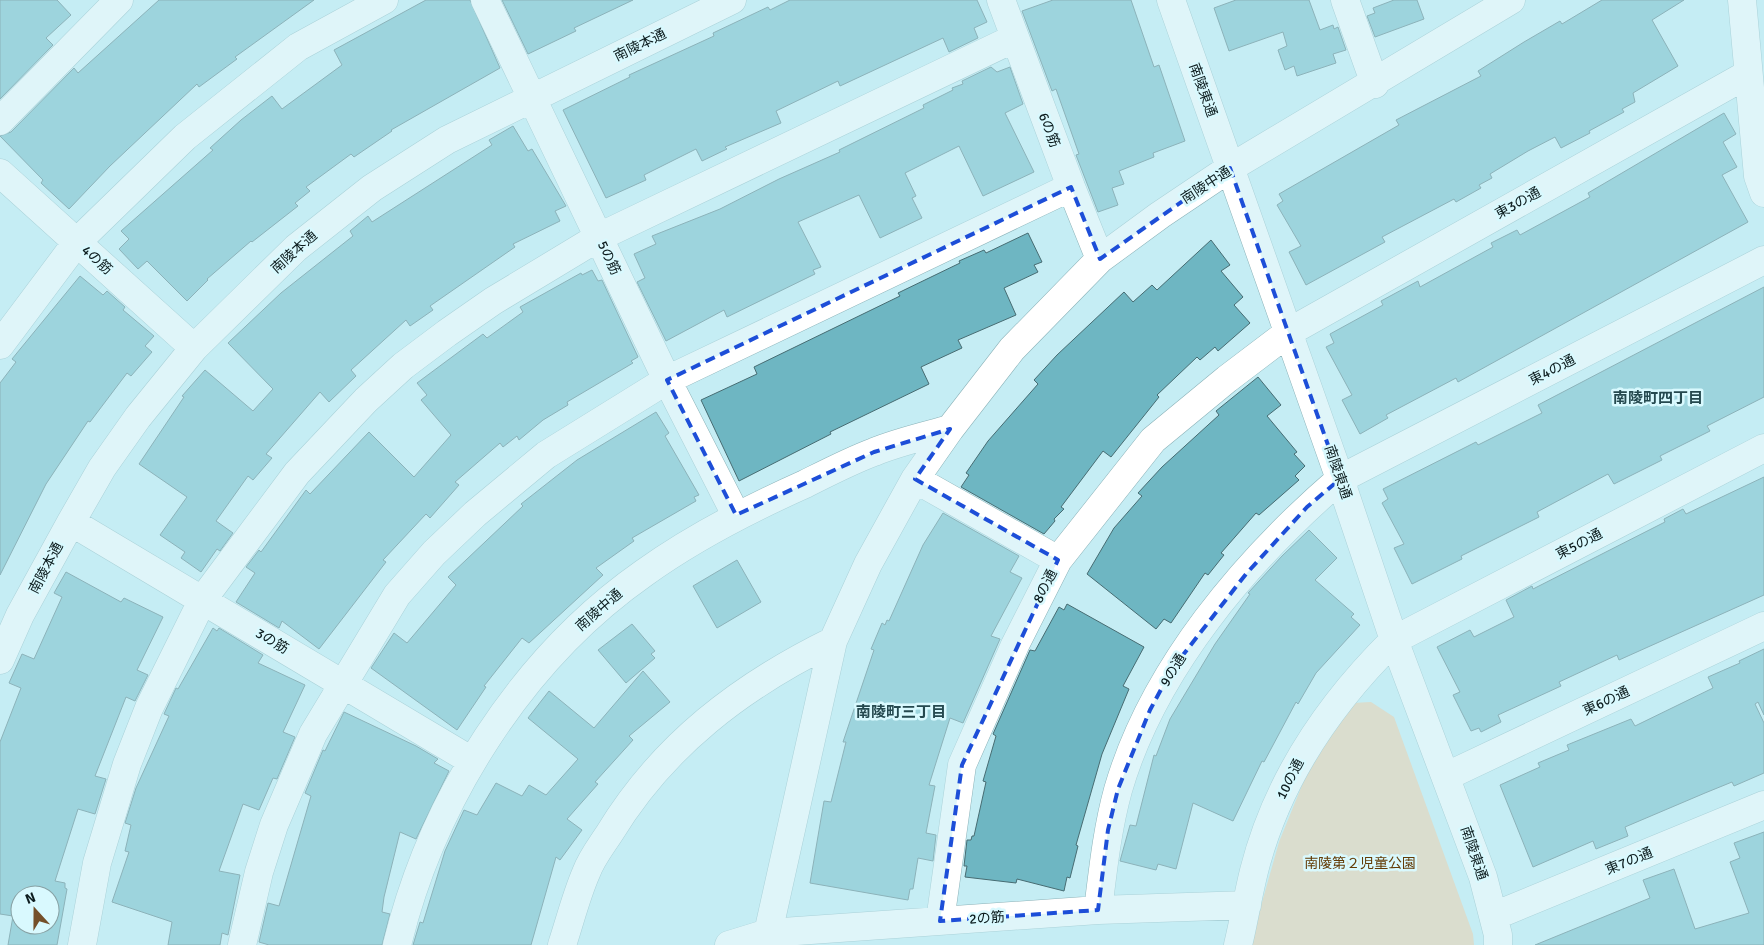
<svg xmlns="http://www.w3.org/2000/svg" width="1764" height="945" viewBox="0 0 1764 945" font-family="Signika,'Noto Sans JP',sans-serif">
<rect width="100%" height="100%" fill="#c5edf4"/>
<!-- green -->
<path fill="#f4c99f" d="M1371,702L1394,717L1473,934L1474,945H1250L1279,842L1311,763L1352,703Z"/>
<!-- building -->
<path fill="#6eb6c2" stroke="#476c72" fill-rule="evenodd" d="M0,0H57L71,15L46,38L53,45L0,99Z
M159,0H314L235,57L237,59L199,87L197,84L110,166L69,209L41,183L43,180L0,136L11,132L74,68L78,73Z
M426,0H470L500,68L391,130L392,131L354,157L351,154L306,187L310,191L295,203L298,206L252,242L251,241L207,279L208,280L187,301L147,261L138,269L119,249L129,239L121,231L213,150L210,148L241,120L272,96L282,109L342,65L334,50Z
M502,0H633L574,28L576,31L528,54Z
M790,0H977L987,22L974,28L978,38L949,52L943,38L840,86L838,81L776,111L781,123L725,147L727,149L702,161L696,149L644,175L646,180L606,198L563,110L630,77L629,75L714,36L713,33L768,7L770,10Z
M1053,0H1131L1154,67L1159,65L1185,141L1153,153L1154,157L1119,171L1124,184L1112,188L1118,205L1098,212L1076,155L1079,154L1056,89L1052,91L1022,11Z
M1236,0H1309L1320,30L1333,25L1334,29L1338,27L1346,50L1333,54L1336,63L1297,76L1294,66L1285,70L1278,50L1287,46L1283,32L1229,51L1214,8Z
M1394,0H1417L1424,19L1375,37L1367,16L1375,13L1373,8Z
M1602,0H1684L1652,20L1678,66L1633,93L1635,102L1622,109L1624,112L1589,131L1590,133L1561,148L1555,137L1528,151L1490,174L1492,178L1479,185L1481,188L1456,202L1454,199L1382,237L1385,242L1306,285L1289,252L1301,246L1277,205L1283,201L1279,194L1399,125L1396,120L1481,76L1478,71L1524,42L1560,21L1562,24Z
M991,67L997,72L1010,67L1023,104L1005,113L1034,172L983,196L959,146L905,173L916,196L912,198L922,218L880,238L859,195L798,222L821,267L813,270L815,274L727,317L724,310L666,341L637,282L645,278L634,254L656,244L652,236L720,209L779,179L840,152L839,150L924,108L923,105L953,90L952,88L963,84L962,81Z
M1724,113L1736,134L1723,142L1737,167L1722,175L1748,222L1458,382L1456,378L1386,415L1388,418L1360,434L1342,400L1352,395L1326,347L1334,343L1330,334L1383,305L1381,301L1418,281L1420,287L1493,247L1491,243L1517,230L1520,235L1590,197L1588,193Z
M513,126L528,151L532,149L566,206L555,211L560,221L513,244L515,247L430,306L433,310L410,326L406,320L351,370L356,376L329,402L320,392L266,454L272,458L253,480L248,476L216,521L233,533L220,551L217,549L201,572L181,558L185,552L160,535L187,497L139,464L184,397L182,396L205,370L253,411L273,389L228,343L281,293L353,236L350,231L368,216L372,222L492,145L489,140Z
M1028,233L1042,262L1034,265L1038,272L1004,288L1016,315L958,340L962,348L921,367L929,384L830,432L831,434L739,481L701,400L757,374L754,367L900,296L898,293L960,263L959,261L984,250L986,253Z
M1211,240L1230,265L1221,271L1243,297L1234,305L1250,323L1218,351L1215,347L1200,360L1197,357L1157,395L1159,397L1111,457L1103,451L1061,507L1064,509L1054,519L1055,521L1044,534L961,487L969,475L966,473L988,441L1038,384L1034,380L1057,355L1124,292L1133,302L1152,285L1157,290Z
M592,270L598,281L602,280L638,357L631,361L633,363L567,402L568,405L543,420L519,440L517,436L503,447L500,443L455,482L459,485L430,518L426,514L383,560L386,562L319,649L282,621L279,628L236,602L255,573L246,567L259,550L261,552L306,490L310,494L369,432L414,477L451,435L421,400L427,395L417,383L483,334L487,338L523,312L520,307L581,273L582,275Z
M80,276L103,295L107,291L125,307L123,310L154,336L145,346L152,352L131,376L127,373L90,422L88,421L46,484L0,575V383L16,362L12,359Z
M1764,287V397L1707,426L1710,431L1660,456L1662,460L1614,484L1608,474L1537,512L1539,517L1461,556L1462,559L1412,584L1394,548L1404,544L1382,503L1388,499L1383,489L1476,442L1478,445L1542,413L1538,405Z
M1258,377L1281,405L1267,416L1297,452L1294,454L1305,466L1295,476L1299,480L1259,515L1256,513L1221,553L1224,555L1208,575L1205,573L1171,623L1164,619L1156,629L1087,574L1114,528L1142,496L1138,493L1162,467L1219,415L1216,411Z
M656,412L669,433L665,436L699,495L694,497L696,501L632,538L634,541L596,568L603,575L529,643L522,638L484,686L486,687L457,730L371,668L394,633L407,643L456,585L448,577L523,506L521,504L577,460Z
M1764,477V595L1619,660L1617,655L1559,682L1561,686L1498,715L1501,722L1481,732L1479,728L1471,731L1453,695L1460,692L1437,647L1470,630L1474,637L1514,617L1506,600L1532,586L1533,589L1598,556L1665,522L1664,519L1683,509L1686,514Z
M943,513L1019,556L1010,572L1022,578L991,636L1000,639L963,723L950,718L929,785L935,786L926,833L936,835L933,861L918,858L913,889H910L908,900L810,883L824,801L831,802L846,742H843L874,650L871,649L882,623L885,625L887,620L889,621L923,545Z
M1309,530L1337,558L1315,580L1354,614L1351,617L1360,625L1316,673L1298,704L1296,702L1264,762L1262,761L1233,821L1193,803L1176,869L1158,864L1156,870L1120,861L1130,825L1136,826L1154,755L1156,756L1170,719L1215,644L1250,594L1248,593L1282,556Z
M737,560L761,602L717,628L693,586Z
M66,572L121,602L124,598L163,617L137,670L148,675L135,701L126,697L95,776L106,779L95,814L78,809L55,881L65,883V888L67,889L57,945H8L13,916L0,914V742L21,688L9,683L22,654L34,659L62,597L54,593ZM20,895H50V925H20Z
M1067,604L1144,647L1123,686L1129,689L1102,754L1076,845L1078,846L1070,878L1067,877L1064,891L1017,879L1016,883L965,877L967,866H964L967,840H971L972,836H974L986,782L983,781L996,736L993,734L1030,650L1035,651L1059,607L1064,610Z
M632,624L655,651L651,654L655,658L626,683L598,650Z
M213,628L217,631L219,628L263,655L258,663L305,685L283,732L295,737L277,779L273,778L259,810L243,804L219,871L240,875L228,935L222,933L220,945H168L172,922L112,902L129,852L125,851L131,825L125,823L136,788L169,716L164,714L176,688L178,689Z
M1764,649V715L1758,702L1755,704L1764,723V773L1734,786L1732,782L1705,793L1625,827L1628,836L1596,849L1593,841L1533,867L1500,785L1540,767L1538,763L1569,750L1567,745L1631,719L1635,726L1713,688L1708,677L1740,663L1739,661Z
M643,671L670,702L629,736L633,740L595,782L598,784L567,819L582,830L560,860L556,857L531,945H413L420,922L423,923L445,851L464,810L477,815L496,783L522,796L529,785L546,795L578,759L528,718L549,691L594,728Z
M344,712L416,746L438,759L434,763L449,771L416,839L400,832L384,897L382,912L390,914L382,945H269L259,942L268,903L279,906L311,796L305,793L323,750L325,751Z
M1764,832V945H1535L1650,898L1643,880L1674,869L1695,929L1749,913L1730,862L1740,858L1734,843Z"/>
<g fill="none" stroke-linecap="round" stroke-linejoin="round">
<!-- street casing -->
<g stroke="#8bb2b8" stroke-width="29">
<path id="street" d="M485,0L667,380L736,515
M1001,0L1071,187L1100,259
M1171,0L1340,479L1394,640L1483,877L1498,935V945
M1345,0L1375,84
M1742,0L1758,176L1764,193
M0,121L119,0
M0,173L194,348
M0,345L77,242L185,137L298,47L384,0
M915,479L1058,560
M71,522L472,761
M0,660L20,615L71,522L102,468L138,417L194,348L296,248L372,188L447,140L732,0
M1447,776L1764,626
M1098,910C1103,870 1107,830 1118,790C1153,669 1246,560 1340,479L1764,260
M1494,916L1764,805
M940,921L962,765L1015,645L1058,560L1153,440L1227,379L1289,332L1748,74
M82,945L97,863L127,764L149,708L203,599L297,473L366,400L403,366L447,333L493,301L599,237L1015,38
M242,945L259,872L274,825L313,734L397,595L434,553L475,514L546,455L667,380L1071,187
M397,945C432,801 521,659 644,573C694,537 749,509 805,484C827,473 850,461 874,452C898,442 925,436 950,429
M562,945C570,921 576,896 586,873C591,859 601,846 609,834C663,745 741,686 833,641
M729,945L768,933L1098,910L1247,905
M768,945V933L833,641L868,564L915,479L950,429L1012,349L1100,259L1160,215L1230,168L1511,0
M1238,945C1244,920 1248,895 1254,871C1277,780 1328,705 1394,640L1764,448"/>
</g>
<!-- street -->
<use href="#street" stroke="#fff" stroke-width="28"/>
</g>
<!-- marked area -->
<path d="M0 0H1764V945H0ZM1230,168L1340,479L1307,507L1246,574L1172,669L1150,710L1118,789L1108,830L1098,910L940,921L962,765L1058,560L915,479L950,429L874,452L736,515L667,380L1071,187L1100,259Z" fill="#c5edf4" fill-opacity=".55" fill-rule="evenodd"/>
<path fill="none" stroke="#1d4ed8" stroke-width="4" stroke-dasharray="10 6" stroke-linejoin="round" d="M1230,168L1340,479L1307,507L1246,574L1172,669L1150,710L1118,789L1108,830L1098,910L940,921L962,765L1058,560L915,479L950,429L874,452L736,515L667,380L1071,187L1100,259Z"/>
<g text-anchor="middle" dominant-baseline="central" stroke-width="5" stroke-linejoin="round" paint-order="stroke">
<!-- street labels -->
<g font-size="14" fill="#0c1c1e" stroke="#d9f9fe">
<text transform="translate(640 45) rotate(-26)">南陵本通</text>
<text transform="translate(1203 90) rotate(70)">南陵東通</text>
<text transform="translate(1049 130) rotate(69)">6の筋</text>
<text transform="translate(1206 185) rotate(-33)">南陵中通</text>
<text transform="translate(1518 203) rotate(-29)">東3の通</text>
<text transform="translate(294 252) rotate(-42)">南陵本通</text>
<text transform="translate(609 258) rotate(65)">5の筋</text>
<text transform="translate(97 260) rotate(42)">4の筋</text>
<text transform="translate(1552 370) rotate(-27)">東4の通</text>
<text transform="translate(1338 472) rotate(71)">南陵東通</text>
<text transform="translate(1579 544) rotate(-27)">東5の通</text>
<text transform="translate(46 568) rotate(-62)">南陵本通</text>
<text transform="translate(1045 586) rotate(-63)">8の通</text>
<text transform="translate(599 610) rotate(-41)">南陵中通</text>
<text transform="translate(272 641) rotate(31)">3の筋</text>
<text transform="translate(1173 670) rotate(-58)">9の通</text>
<text transform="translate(1606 701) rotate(-25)">東6の通</text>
<text transform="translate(1290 779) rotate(-63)">10の通</text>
<text transform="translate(1474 853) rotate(71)">南陵東通</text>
<text transform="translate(1629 861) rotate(-22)">東7の通</text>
<text transform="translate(987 918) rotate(-4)">2の筋</text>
</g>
<!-- park labels -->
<g font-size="14" fill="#633b06" stroke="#d9f9fe">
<text x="1360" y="863">南陵第２児童公園</text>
</g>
<!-- neighbourhood labels -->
<g font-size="15" font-weight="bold" fill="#25494f" stroke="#d9f9fe">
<text x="1658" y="398">南陵町四丁目</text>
<text x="901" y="712">南陵町三丁目</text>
</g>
</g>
<!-- north arrow -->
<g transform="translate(35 910) rotate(339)"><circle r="24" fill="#d9f9fe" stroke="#87a1a4"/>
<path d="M0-4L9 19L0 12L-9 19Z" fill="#74502a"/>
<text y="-8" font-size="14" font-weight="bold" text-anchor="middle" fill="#0c1c1e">N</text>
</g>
</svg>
